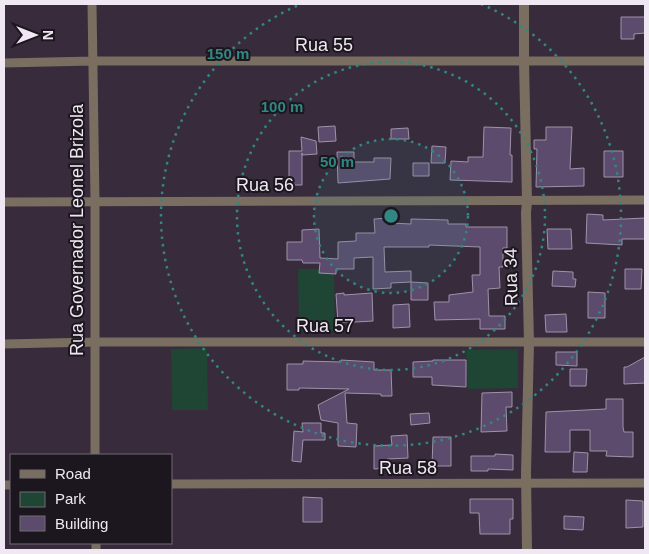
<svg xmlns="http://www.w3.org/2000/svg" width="649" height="554" viewBox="0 0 649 554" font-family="Arial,sans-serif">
<rect width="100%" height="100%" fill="#382b3c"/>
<!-- green -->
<path fill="#1f4534" d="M298,269H334L335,331H299Z
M207,348L208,410H172L171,349Z
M518,349V388L468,389L466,350Z"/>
<!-- building -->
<path fill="#5c4b6c" stroke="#9e93a9" d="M621,17H645V33L634,34V39H621Z
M335,126L336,141L319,142L318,127Z
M484,127L511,128L510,155H512V182L450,180L451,161L468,162V157H483Z
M546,127H572L570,169L584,168V186L536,187L537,149H534V140H546Z
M408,128L409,139H391V129Z
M301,137L316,141L317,154L302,155V153V185H289V151H302Z
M432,146L446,147L445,163H431Z
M604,151H623V177H604Z
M337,152H354V162H374V158H391L390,179L338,183Z
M413,163H429V176H413Z
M587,214L603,215V220L645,218V239H622V245L586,243Z
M390,218V223L411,224V219L448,220V224H466V227H507V248H503V267H499L500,288L488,289L489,316H505V329H480V319L435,320L434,302H449V295L473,292L472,275H480V247L429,245V247H384L385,272L411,271V282L391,283V288L373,289V257L354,258V269H336V274L319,273L320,263H303L302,260H287V242H302V230L319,229L320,258L338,259V242L356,241V233H375L374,219Z
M547,229H571L572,249H548Z
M625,269H642L641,289H625Z
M553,271L573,272V279H576L575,287L552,286Z
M411,282L428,283V300H411Z
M588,292L605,293V318H588Z
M344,293V295L372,293L373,321L338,323L336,294Z
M409,304L410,327L393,328V305Z
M566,314L567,332H546L545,315Z
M556,352H577V366L556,365Z
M645,357V383L624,384V367H627Z
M341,360L374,362V370H391L392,396H381V394L345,393L347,423L357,424L356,447L338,446V423L321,420L318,405L349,389L299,388V390H287V364H303V361L341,362Z
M433,360H466V387L432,385V377H413V362L433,361Z
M570,369H587L586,386H570Z
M512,392V407H506L507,431L481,432L482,393Z
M606,399H623V427L624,432H633V457L606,456L607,451H590V430H570V452H545L546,412L606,409Z
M429,413L430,423L411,425L410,414Z
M302,423H321V433H325V440H303L301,462L292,461L294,431L303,432Z
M407,435L408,458L387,459L388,468L374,469V446L392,445L391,436Z
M433,437H451V466H432Z
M574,452L588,453L587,472H573Z
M495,454L513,455V470L488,469V471H471V456H495Z
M303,497L322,498V522H303Z
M470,499H513V519H510V534H480L479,513H470Z
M626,500L643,501V527L626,528Z
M564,516L584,517L583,530L564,529Z"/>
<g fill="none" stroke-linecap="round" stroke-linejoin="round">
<!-- minor -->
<path stroke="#796e60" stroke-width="9" d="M92,4L95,201V455
M4,63L93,61H645
M4,202L645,200
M4,344L94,342H645
M171,484L645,483
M4,485H11
M96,543V550"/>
<!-- tertiary -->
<path stroke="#796e60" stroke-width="10" d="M524,4V61L527,201L526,213L529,343L526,473L527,550"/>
</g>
<!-- distance rings -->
<circle cx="391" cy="216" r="77" fill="#318782" fill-opacity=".12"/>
<g fill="none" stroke="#318782" stroke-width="2.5" stroke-dasharray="2.5 5">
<circle cx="391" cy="216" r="77"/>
<circle cx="391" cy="216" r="154"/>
<path d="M481 4A230 230 0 1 1 301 4"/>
</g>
<g text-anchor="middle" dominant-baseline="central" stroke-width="4" stroke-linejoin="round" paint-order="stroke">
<!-- street labels -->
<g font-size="18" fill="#efe7f1" stroke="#1c161e">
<text x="324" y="45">Rua 55</text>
<text x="265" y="185">Rua 56</text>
<text transform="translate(77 230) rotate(-90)">Rua Governador Leonel Brizola</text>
<text transform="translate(511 277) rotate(-91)">Rua 34</text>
<text x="325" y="326">Rua 57</text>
<text x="408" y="468">Rua 58</text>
</g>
</g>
<circle cx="391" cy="216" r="8" fill="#318782" stroke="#1c161e" stroke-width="2.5"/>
<g font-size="15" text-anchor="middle" font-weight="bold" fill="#318782" stroke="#1c161e" stroke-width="4" stroke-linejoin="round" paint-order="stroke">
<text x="228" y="59">150 m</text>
<text x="282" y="112">100 m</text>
<text x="337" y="167">50 m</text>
</g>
<!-- border -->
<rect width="649" height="554" fill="none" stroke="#efe7f1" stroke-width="10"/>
<!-- legend -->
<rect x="10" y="454" width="162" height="90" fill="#1c161e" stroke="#706a72"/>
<rect x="20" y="470" width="25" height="8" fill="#796e60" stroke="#706a72"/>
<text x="55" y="479" font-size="15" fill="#efe7f1">Road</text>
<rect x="20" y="492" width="25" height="15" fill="#1f4534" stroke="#706a72"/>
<text x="55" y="504" font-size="15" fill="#efe7f1">Park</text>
<rect x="20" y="516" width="25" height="15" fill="#5c4b6c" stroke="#706a72"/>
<text x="55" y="529" font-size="15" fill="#efe7f1">Building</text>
<!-- north arrow -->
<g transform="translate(35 35) rotate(90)" stroke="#1c161e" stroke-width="4" paint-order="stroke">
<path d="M0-4L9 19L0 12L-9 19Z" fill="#efe7f1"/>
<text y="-8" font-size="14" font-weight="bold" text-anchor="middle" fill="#efe7f1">N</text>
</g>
</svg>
